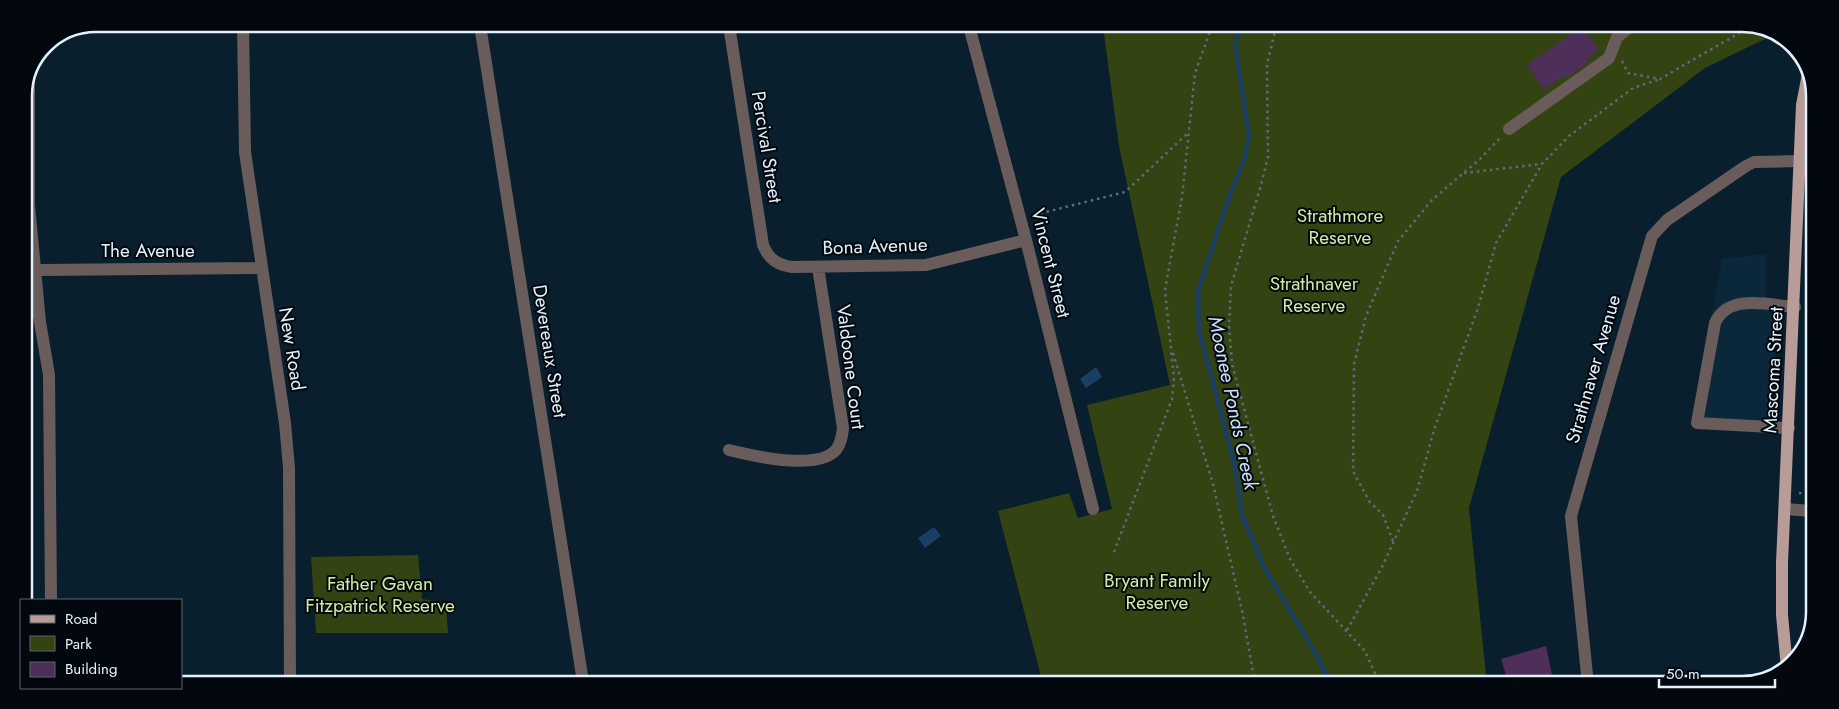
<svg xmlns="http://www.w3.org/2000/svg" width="1839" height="709" viewBox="0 0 1839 709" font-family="Jost,sans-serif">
<rect width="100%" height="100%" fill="#091f2e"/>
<!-- built -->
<path fill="#0b283b" d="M1766,254V301L1779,302L1769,430L1692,427L1722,259Z"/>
<!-- green -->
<path fill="#334312" d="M1103,26L1766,28L1775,34L1705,68L1561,177L1469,508L1487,685L1043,684L998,511L1069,493L1078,518L1112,509L1087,405L1170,385L1119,146Z
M418,555L422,599L446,603L448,633H316L311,557Z"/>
<!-- water -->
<path fill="#193f64" d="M1096,367L1102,377L1086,388L1080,379Z
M934,527L941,536L925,548L918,538Z"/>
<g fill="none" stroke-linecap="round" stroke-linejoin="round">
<!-- stream -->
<path stroke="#193f64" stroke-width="4.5" d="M1241,26L1235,43L1249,136L1244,160L1231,191L1198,291L1199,331L1223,420L1235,468L1242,515L1265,569L1317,656L1331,684"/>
</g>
<!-- building -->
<path fill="#4d2f59" d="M1581,27H1583L1599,50L1586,59L1588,63L1566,78L1565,75L1544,90L1527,65Z
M1546,646L1554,685H1509L1501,659Z"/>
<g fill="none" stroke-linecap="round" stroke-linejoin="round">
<!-- path -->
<path stroke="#5a6d7a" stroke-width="2.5" stroke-dasharray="2.5 4" stroke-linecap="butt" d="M1276,27L1267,65L1268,157L1261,185L1231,286L1229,326L1232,364L1273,516L1290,559L1310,592L1365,651L1380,684
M1622,61L1628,73L1660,79L1748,28
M1464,173L1542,164
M1034,215L1125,192L1188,133
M1173,353L1213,484L1243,615L1255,684
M1799,493L1812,495
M1393,541L1383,515L1369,501L1353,471L1354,364L1366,316L1398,241L1432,200L1480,159L1499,139
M1114,552L1172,399L1174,378L1165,290L1182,197L1195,73L1212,26
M1347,630L1382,567L1417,491L1434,430L1478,308L1496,243L1542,164L1569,136L1633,88L1660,79"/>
<!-- minor -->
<path stroke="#6a5c5a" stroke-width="12" d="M243,24L245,152L285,423L289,468L290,682
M480,25L583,682
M729,25L763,245C769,259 777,265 792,267L926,265L1026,240
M969,26L1026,240L1093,509
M29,82V205L40,322L49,375L51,600
M1509,129L1609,58L1617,37L1630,27
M24,267L40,270L261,268
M24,274L28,295L36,313
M1789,428L1697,423L1715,323C1728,293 1769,305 1795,307
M729,450C753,456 817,471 836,450C841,444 842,436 843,428L818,267
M1785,509L1812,511
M1588,685L1571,516L1652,236L1667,220L1746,166L1754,162L1800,161"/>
<!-- major -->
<path stroke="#b89c98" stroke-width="12" d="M1787,668L1782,615V563L1802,105L1808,74"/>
</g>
<g text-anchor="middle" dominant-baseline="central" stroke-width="4" stroke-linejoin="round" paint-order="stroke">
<!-- street labels -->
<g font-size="19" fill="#e4f1fc" stroke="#02080e">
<text transform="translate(767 147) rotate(81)">Percival Street</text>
<text transform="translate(875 246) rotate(-2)">Bona Avenue</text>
<text x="148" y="250">The Avenue</text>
<text transform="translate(1051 263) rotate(76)">Vincent Street</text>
<text transform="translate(292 349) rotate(81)">New Road</text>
<text transform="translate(550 351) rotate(81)">Devereaux Street</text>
<text transform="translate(851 367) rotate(83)">Valdoone Court</text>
<text transform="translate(1593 369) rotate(-74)">Strathnaver Avenue</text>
<text transform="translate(1773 370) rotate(-87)">Mascoma Street</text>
</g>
<!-- park labels -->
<g font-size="19" fill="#cfee9e" stroke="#02080e">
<text x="1340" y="215">Strathmore<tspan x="1340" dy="22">Reserve</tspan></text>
<text x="1314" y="283">Strathnaver<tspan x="1314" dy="22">Reserve</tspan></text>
<text x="1157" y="580">Bryant Family<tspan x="1157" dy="22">Reserve</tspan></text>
<text x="380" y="583">Father Gavan<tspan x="380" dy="22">Fitzpatrick Reserve</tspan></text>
</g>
<!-- water labels -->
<g font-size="20" font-style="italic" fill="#cae1fb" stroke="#02080e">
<text transform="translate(1233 403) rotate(78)">Moonee Ponds Creek</text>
</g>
</g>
<!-- crop -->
<path d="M0 0H1839V709H0ZM96 32H1742A64 64 0 0 1 1806 96V612A64 64 0 0 1 1742 676H96A64 64 0 0 1 32 612V96A64 64 0 0 1 96 32Z" fill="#02080e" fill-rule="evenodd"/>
<path fill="none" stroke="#e4f1fc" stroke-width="2.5" d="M96 32H1742A64 64 0 0 1 1806 96V612A64 64 0 0 1 1742 676H96A64 64 0 0 1 32 612V96A64 64 0 0 1 96 32Z"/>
<!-- legend -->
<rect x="20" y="599" width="162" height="90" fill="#02080e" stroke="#5c656d"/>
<rect x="30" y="615" width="25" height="8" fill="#b89c98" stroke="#5c656d"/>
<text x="65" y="624" font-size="15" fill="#e4f1fc">Road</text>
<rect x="30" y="636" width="25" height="15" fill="#334312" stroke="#5c656d"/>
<text x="65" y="649" font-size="15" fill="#e4f1fc">Park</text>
<rect x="30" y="662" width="25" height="15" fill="#4d2f59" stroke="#5c656d"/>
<text x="65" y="674" font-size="15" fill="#e4f1fc">Building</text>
<!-- scale -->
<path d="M1659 679v8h116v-8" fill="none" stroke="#e4f1fc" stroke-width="2.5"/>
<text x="1666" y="679" font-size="15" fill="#e4f1fc" stroke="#02080e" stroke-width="4" paint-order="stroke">50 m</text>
</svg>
